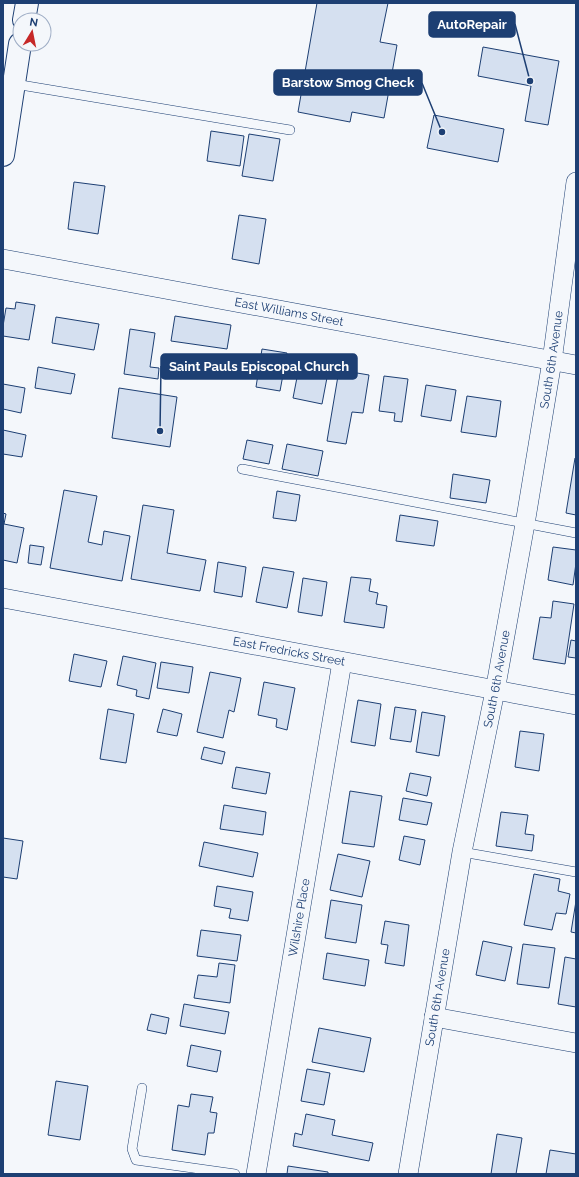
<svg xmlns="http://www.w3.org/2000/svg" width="579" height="1177" viewBox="0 0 579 1177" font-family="Raleway,sans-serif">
<rect width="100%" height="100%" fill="#f4f7fb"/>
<!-- building -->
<path fill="#d5e0f0" stroke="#1d3f73" d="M317,3H388L380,42L397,45L384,118L352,112L350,122L298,112Z
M483,47L559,61L548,125L525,121L531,86L478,76Z
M434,115L504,129L498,162L427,148Z
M211,131L244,136L240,166L207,161Z
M249,134L280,139L273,181L242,176Z
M74,182L105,186L98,234L68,229Z
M239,215L266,219L259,264L232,259Z
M16,302L35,305L29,340L3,336V326L6,308L15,309Z
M175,316L231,325L227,349L171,341Z
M56,317L99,324L94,350L52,343Z
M130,329L155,333L150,367L159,368L158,379L124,374Z
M262,349L287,353L280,391L256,387Z
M300,362L329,367L322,404L293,398Z
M38,367L75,374L71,394L35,388Z
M339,370L369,375L363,413L352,412L346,444L327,441Z
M384,376L408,379L402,422L394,421L395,413L379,411Z
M3,384L25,388L21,413L3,409Z
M426,385L456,390L451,421L421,416Z
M119,388L177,397L170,447L112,438Z
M467,396L501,401L496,437L461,432Z
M3,430L26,435L22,457L3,454Z
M247,440L273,445L269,464L243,459Z
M287,444L323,451L318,476L282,469Z
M575,458L576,459V515L566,513Z
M453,474L490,480L486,503L450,498Z
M64,490L97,496L88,542L102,545L104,531L130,536L122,581L50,568Z
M277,491L300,495L296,521L273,518Z
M143,505L174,510L167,553L206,560L200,591L131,579Z
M3,513L6,514L4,524L24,528L17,563L3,560Z
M400,515L438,521L434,546L396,541Z
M30,545L44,547L41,565L28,563Z
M553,547L576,550V563L573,585L548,580Z
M218,562L246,567L242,597L214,592Z
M263,567L294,572L287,608L256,602Z
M351,577L371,579L369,591L378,593L376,604L387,606L384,628L344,622Z
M303,578L327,582L322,616L298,612Z
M553,601L574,604L565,664L533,659L540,617L551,618Z
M571,640L576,641V658L568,657Z
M74,654L107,661L101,687L69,681Z
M123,656L156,663L149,699L136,696L137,690L117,685Z
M161,662L193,667L189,693L157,688Z
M210,672L241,678L234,712L229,710L223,738L197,732Z
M264,682L295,688L287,730L276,727L277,719L258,715Z
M358,700L381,704L375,746L351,742Z
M395,707L416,710L411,742L390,739Z
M108,709L134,714L126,763L100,759Z
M163,709L182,714L177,736L157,732Z
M422,712L445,716L439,756L416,752Z
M520,731L544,734L539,771L515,767Z
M204,747L225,752L222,764L201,759Z
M236,767L270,773L266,794L232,788Z
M410,773L431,777L427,796L406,791Z
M350,791L382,796L374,847L342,843Z
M403,798L432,803L427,825L399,820Z
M224,805L266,812L263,835L220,829Z
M501,812L528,815L525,834L534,835L532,851L496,846Z
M404,836L425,840L420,865L399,860Z
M3,838L23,841L17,879L3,877Z
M204,842L258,853L253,877L199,866Z
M338,854L370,861L362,897L330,890Z
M534,874L560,879L558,891L570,894L566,914L556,913L552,930L524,925Z
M217,886L253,892L248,921L229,918L231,909L214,906Z
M331,900L362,905L356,943L325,938Z
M576,901V933L571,932Z
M385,921L409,925L404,966L385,963L388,945L381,944Z
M201,930L241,935L237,961L197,956Z
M483,941L512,947L505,981L476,975Z
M523,944L555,948L549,988L517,984Z
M327,953L369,960L365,986L323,979Z
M565,957L576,959V1007L558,1004Z
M219,963L235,965L230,1003L194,998L198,975L217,977Z
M184,1004L229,1012L225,1034L180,1026Z
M151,1014L169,1018L166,1034L147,1030Z
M319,1028L371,1038L364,1072L312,1062Z
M191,1045L221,1051L217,1072L187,1066Z
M307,1069L330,1073L324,1105L301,1101Z
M56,1081L88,1086L80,1140L48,1135Z
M191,1094L213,1097L210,1112L217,1113L214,1133H208L205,1155L172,1150L178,1105L189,1107Z
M306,1114L335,1120L332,1135L373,1143L369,1161L293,1146L295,1133L302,1135Z
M497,1134L522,1138L516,1174H491Z
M550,1150L576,1154V1174H546Z
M288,1166L328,1172V1174H287Z"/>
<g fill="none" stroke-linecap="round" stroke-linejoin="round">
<!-- lane casing -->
<g stroke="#1d3f73" stroke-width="10">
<path id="lane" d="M3,82L290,130
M242,469L576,533
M462,852L576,872
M142,1088L132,1149L136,1160L235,1174"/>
</g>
<!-- street casing -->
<g stroke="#1d3f73" stroke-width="20">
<g id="street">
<path id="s1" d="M3,259L576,365"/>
<path id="s2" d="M3,598L576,705"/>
<path d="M434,1017L576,1043"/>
<path id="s3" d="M256,1174L342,662"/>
<path id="s4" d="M408,1174L462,852L495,691L525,524L552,361L576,182"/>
</g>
</g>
<!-- primary casing -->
<g stroke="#1d3f73" stroke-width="24">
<path id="primary" d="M24,20L27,3
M3,155L20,44"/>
</g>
<!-- lane -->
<use href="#lane" stroke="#f4f7fb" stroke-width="9"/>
<!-- street -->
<use href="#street" stroke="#f4f7fb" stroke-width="19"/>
<!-- primary -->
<use href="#primary" stroke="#f4f7fb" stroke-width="22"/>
</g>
<g text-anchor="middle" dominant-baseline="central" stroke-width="3" stroke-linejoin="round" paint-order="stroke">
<!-- street labels -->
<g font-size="12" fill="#1d3f73" stroke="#f4f7fb">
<text stroke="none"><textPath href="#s1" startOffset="291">East Williams Street</textPath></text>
<text stroke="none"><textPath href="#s4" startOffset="827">South 6th Avenue</textPath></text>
<text stroke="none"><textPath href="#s2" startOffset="291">East Fredricks Street</textPath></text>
<text stroke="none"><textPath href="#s4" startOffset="503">South 6th Avenue</textPath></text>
<text stroke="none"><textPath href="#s3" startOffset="260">Wilshire Place</textPath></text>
<text stroke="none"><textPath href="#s4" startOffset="179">South 6th Avenue</textPath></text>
</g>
</g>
<!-- callouts -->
<path fill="none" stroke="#1d3f73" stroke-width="1.5" d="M530 81L515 24M442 132L422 83M160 431L161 366"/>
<g fill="#1d3f73" stroke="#f4f7fb" stroke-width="1.5">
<circle cx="530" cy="81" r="4"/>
<circle cx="442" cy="132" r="4"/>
<circle cx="160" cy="431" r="4"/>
</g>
<g fill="#1d3f73" stroke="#1d3f73" stroke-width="1.5">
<rect x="429" y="12" width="86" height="25" rx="4"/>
<rect x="274" y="70" width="148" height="25" rx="4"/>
<rect x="161" y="354" width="196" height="25" rx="4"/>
</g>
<g font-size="13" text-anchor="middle" font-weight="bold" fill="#fff">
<text x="472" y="29">AutoRepair</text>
<text x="348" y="87">Barstow Smog Check</text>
<text x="259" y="371">Saint Pauls Episcopal Church</text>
</g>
<!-- border -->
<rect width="579" height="1177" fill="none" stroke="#1d3f73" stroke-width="8"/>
<!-- north arrow -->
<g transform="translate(32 32) rotate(10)"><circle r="19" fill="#f4f7fb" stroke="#9eadc5"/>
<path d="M0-3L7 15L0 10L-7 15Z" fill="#c62828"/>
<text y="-6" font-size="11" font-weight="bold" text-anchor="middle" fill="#1d3f73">N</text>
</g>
</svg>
